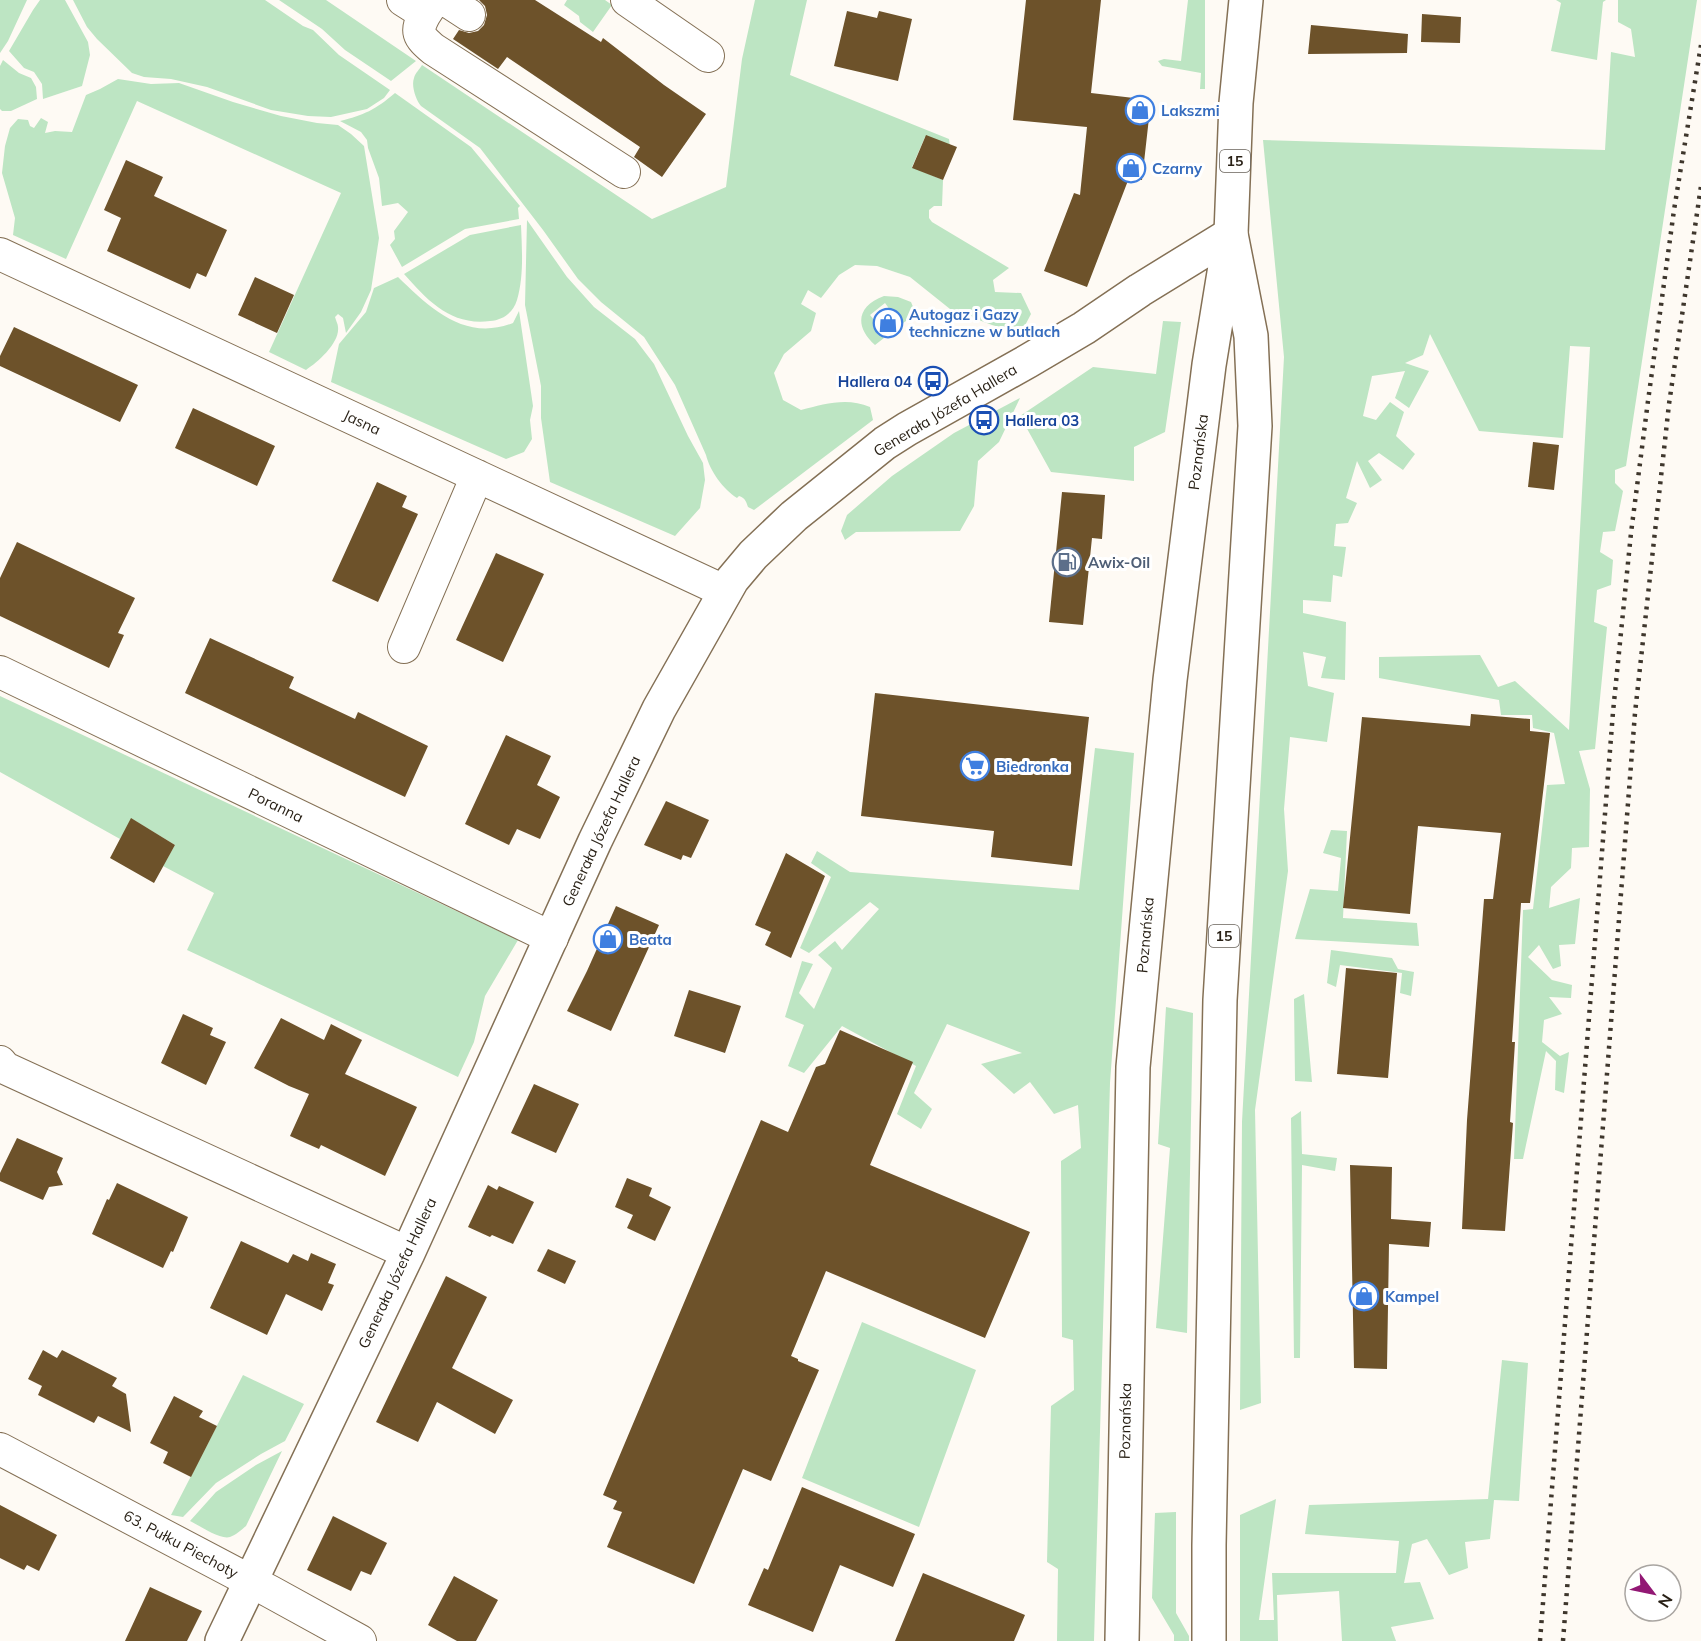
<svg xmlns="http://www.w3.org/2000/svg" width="1701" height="1641" viewBox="0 0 1701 1641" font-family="Mulish,sans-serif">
<rect width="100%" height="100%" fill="#fefaf4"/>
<!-- green -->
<path fill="#bde5c3" d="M0,0H27L8,41L0,53Z
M40,0H65L88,42L90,55L82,86L43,99L42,84L34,72L24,68L9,51L33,10Z
M73,0H265L303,26L313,30L339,55L390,90L384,98L367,109L331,117L308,116L271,110L207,87L171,79L144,77L132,73L97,39L87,27Z
M279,0H326L416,61L391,81L345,50L322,29Z
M567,0H605L612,5L593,32L580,22L579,16L564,5Z
M755,0H807L790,75L949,139L950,147L925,137L912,167L943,180L942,206H934L929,210V218L932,222L1009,268L993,280L995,292L1021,293L1031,314L1021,333L992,325L950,309L910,277L877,266L855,265L839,275L821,298L808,290L801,304L816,313L811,331L784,354L774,373L783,400L801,410C824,404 847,397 870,407L873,420L754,510L748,507C746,501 745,498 739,496L737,498C723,489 710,471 706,455L675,385L644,337L601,302L578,279L543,230L480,148L421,106C416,100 411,86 414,78C415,73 420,69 422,65L652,219L726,187L742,59Z
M1188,0H1205V89H1200L1201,73L1162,66L1158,61L1164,59L1181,61Z
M1556,0H1606L1603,2L1597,60L1551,51L1561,3Z
M1618,0H1697L1626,466L1615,470V483L1623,491L1615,531L1603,532L1600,552L1613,560L1611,585L1597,590L1594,622L1607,627L1595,749L1579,751L1590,789L1589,847L1572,848L1571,868L1551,887L1549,908L1580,898L1575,944L1559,945L1561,966L1553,969L1539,945L1528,957L1552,980L1572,985L1571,998L1549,997L1562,1014L1544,1020L1542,1042L1560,1056L1569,1052L1564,1093L1555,1090L1556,1061L1546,1051L1523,1159H1514L1523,910L1533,909L1547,785L1565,784L1554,733L1533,728L1532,715H1501L1499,700L1379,678V657L1480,655L1498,687L1515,681L1569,730L1590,347L1570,346L1563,438L1479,431L1430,334L1423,355L1405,363L1429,371L1409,408L1395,398L1405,371L1372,376L1363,416L1376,420L1390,402L1404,412L1396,436L1415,454L1403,470L1379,453L1368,461L1382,480L1370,488L1357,461L1346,498L1357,503L1348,523L1336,524L1334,546L1346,547L1342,577L1333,575L1331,602L1303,600V613L1346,622L1345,680L1321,678L1326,657L1303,652L1308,686L1334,693L1327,742L1290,737L1284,809L1288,871L1255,1110L1261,1403L1240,1410L1242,1122L1284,357L1263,140L1605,150L1611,52L1635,57L1631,29L1618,22Z
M3,60L19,73L31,78L36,87L37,99L11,111H2L0,109V66Z
M118,79L151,84L179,83L233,102L281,116L317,123L338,125L351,134L364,146L379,238L371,290L361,312L346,333L343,318L338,314L335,317C336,321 338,324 338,327C340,343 318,362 306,370L269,352L341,193L137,101L66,259L13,235L15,218L2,173L5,146L10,128L18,119L28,120L30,126L34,128L41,118L48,122L45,133L55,131L72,132L86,95L100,89Z
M395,93L471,147L520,206L518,208L519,219L465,229L402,267L390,245L395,239L394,231L408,212L398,203L382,206L379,178L368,148L367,140L361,132L340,121C364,115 375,110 395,93Z
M527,220L567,277L594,307L635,339L654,364L688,436L703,463L705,480L700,508L675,536L550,482L541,418V386L525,305Z
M521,225C522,250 524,276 517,300C513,313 503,320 490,321C451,326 428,301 404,274L470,235Z
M398,277C430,308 465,342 513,323L519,311L533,406L530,420L532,439L524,452L506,459L331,382L339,344L366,312L374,288Z
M884,296L898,297L911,302L916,314V320L912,317L903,323L901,320L898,321L885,303L870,315L884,332L881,335L884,338L875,345C854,326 857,306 884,296Z
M1163,321L1181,322L1165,432L1134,447V481L1051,472L1020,416L1093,367L1156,374Z
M1020,398L999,442L978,461L974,506L960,531L856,532L845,540L841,531L847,515L892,476L954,433Z
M0,696L518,940L485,996L474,1042L458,1077L187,950L214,893L163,866L175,845L132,819L120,839L0,772Z
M1095,748L1134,753L1110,1083L1094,1641H1057L1058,1569L1047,1562L1051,1406L1074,1390L1073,1340L1062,1337L1061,1161L1081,1148L1078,1105L1054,1114L1030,1082L1014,1094L981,1064L1022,1053L947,1024L914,1093L932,1109L921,1129L897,1114L916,1066L842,1026L804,1073L788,1066L804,1025L785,1017L802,961L813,964L799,993L814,1009L832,968L818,955L835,941L842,950L879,909L870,902L809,953L800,948L831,877L811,863L817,851L850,872L1079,890Z
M1331,830L1347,831L1343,918L1417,923L1419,946L1295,939L1310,889L1338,891L1341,858L1323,853Z
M1331,950L1392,958L1398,969L1414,972L1411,996L1400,993L1402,973L1340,965L1336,987L1327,983Z
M1304,994L1312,1082L1295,1081L1294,999Z
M1166,1007L1193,1013L1187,1333L1156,1328L1170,1148L1158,1144Z
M1301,1111L1302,1154L1337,1158L1335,1171L1302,1165L1300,1358H1294L1291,1118Z
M862,1322L976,1370L919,1527L802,1478Z
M1502,1360L1528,1363L1519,1501L1494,1500L1490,1539L1465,1542L1468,1568L1449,1575L1427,1539L1412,1544L1404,1583L1420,1582L1434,1619L1391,1627L1396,1641H1342L1339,1591L1277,1595L1278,1641H1240V1515L1276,1499L1259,1620H1274L1272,1573H1396L1399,1541L1305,1534L1309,1505L1488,1499Z
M243,1375L304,1404L285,1441L261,1454L216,1483L183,1517L171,1515Z
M282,1451L246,1526C241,1530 236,1535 230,1537C220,1540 200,1526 190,1521L216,1492L256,1465Z
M1176,1512V1613L1189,1636V1641H1174V1635L1152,1598L1155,1513Z"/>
<!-- building -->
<path fill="#6d522a" d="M479,0H535L601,42L603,38L664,85L706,114L662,177L634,157L640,147L507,57L498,69L453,39L459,30L469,33L478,31L484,25L487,15L485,6Z
M1026,0H1101L1091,93L1151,100L1142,180L1129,178L1087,287L1044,271L1074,193L1080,195L1087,127L1013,120Z
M847,11L877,18L879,11L912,19L898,81L834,66Z
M1422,14L1461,17L1460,43L1421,42Z
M1311,25L1408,34L1407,53L1308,54Z
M926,135L957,147L943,180L912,168Z
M126,160L163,177L154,196L227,230L206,277L197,273L190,289L107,251L121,218L104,210Z
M255,277L294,295L277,333L238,315Z
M14,327L138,385L120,422L0,366V356Z
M193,408L275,446L257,486L175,448Z
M1533,442L1559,445L1554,490L1528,487Z
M377,482L407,496L402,507L418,514L378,602L332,581Z
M1062,492L1105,495L1102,539L1092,538L1083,625L1049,622Z
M17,542L135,598L118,633L124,635L109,668L0,616V578Z
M496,553L544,574L503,662L456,640Z
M210,638L294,677L289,688L355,719L358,712L428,746L405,797L185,693Z
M875,693L1089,717L1072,866L991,857L994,831L861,816Z
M1471,714L1530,719V731L1550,733L1530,903H1521L1512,1042H1515L1510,1122L1513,1123L1505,1231L1462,1229L1467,1120L1484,899H1493L1501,833L1418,826L1410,914L1343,908L1362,717L1470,726Z
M506,735L551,756L537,785L560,797L540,839L517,829L509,845L465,824Z
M666,801L709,820L691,858L683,855L681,860L644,845Z
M131,818L175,845L154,883L110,858Z
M786,853L825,876L791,958L765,945L771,932L755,925Z
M616,906L659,925L611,1031L567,1011L587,971Z
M1346,968L1397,973L1388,1078L1337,1074Z
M689,990L741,1006L725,1053L674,1036Z
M183,1014L213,1028L210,1035L226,1042L206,1085L161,1063Z
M281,1018L324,1040L331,1024L362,1040L345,1074L417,1107L385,1176L321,1145L319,1149L290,1136L309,1094L289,1086L254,1068Z
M840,1030L913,1062L870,1165L1030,1232L985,1338L826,1271L791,1356L798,1359V1361L819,1370L771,1481L743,1469L694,1584L607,1547L622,1512L613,1509L617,1501L603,1495L761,1120L788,1132L816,1067L825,1064Z
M534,1084L579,1104L556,1153L511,1133Z
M17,1138L63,1158L57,1172L63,1185L49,1187L43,1200L0,1181V1173Z
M1350,1165L1392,1167L1391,1219L1431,1222L1429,1247L1389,1244L1387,1369L1354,1368Z
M627,1178L652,1188L649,1196L671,1207L655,1241L627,1228L633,1215L615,1207Z
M117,1183L188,1217L173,1252L171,1251L163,1268L92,1234L107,1199L109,1200Z
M488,1185L497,1190L499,1186L534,1202L513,1244L492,1235L490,1237L468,1227Z
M241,1241L288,1263L293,1254L308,1261L311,1253L336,1264L328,1283L334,1285L322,1311L286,1294L267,1335L210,1308Z
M548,1249L576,1261L565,1284L537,1271Z
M446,1276L487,1297L452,1368L513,1400L495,1434L437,1402L418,1442L376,1422Z
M43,1350L57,1358L62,1350L117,1378L112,1386L126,1394L131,1432L98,1416L94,1423L38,1395L42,1386L28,1379Z
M174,1396L203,1411L199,1417L217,1426L191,1477L163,1463L168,1452L150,1443Z
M802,1487L915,1534L893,1587L840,1565L813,1632L748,1605L764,1568L768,1570Z
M0,1505L57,1535L39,1571L27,1565L24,1570L0,1558Z
M333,1516L387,1543L371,1575L361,1571L351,1591L307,1570Z
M923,1573L1025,1615L1014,1641H895Z
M454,1576L498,1600L476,1641H457L428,1625Z
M150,1587L202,1611L187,1641H125Z"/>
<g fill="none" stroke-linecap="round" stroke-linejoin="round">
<!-- minor casing -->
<g stroke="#847055" stroke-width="34">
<path id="minor" d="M403,0L425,14L434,0
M446,0L469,15
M627,0L708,56
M425,14C415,32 418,36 433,49L624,172
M0,254L724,591
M404,647L477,476
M0,672L552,938
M0,1062L5,1068L408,1253
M0,1449L271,1592L360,1641"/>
</g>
<!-- tertiary casing -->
<g stroke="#847055" stroke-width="36">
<path id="tertiary" d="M222,1641L408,1253L595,841L659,709L732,580L753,555L794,516L885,443L907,429L1028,361L1084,328L1140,290L1231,234
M1122,1641L1133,1067L1170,680L1209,365L1230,236"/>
</g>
<!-- primary casing -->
<g stroke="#847055" stroke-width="36">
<path id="primary" d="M1209,1641V1545L1220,1000L1255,426L1251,336L1231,234L1236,103L1246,0"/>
</g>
<!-- minor -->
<use href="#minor" stroke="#fff" stroke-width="32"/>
<!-- tertiary -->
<use href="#tertiary" stroke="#fff" stroke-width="33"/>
<!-- primary -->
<use href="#primary" stroke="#fff" stroke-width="33"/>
<!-- rail -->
<path stroke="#3e362c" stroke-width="4.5" stroke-dasharray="3 6" stroke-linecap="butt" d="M1540,1641L1613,712L1631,533L1648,401L1674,210L1701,45
M1563,1641L1635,713L1669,404L1701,186"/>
</g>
<!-- icons -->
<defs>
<g id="shop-ring" transform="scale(1.5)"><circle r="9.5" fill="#fff" stroke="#3f7fe0" stroke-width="1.5"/><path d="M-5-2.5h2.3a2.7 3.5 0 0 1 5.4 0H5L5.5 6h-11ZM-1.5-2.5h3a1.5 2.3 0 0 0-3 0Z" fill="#3f7fe0"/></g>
<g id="bus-ring" transform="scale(1.5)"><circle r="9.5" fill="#fff" stroke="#1a4fb4" stroke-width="1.5"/><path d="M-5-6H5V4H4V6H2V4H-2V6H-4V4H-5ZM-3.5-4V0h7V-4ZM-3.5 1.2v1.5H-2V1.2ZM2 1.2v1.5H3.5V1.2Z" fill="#1a4fb4"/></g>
<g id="fuel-ring" transform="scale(1.5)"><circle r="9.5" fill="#fff" stroke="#5c6f8a" stroke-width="1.5"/><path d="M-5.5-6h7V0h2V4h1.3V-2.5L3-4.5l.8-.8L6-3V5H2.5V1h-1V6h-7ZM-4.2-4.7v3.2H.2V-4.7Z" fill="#5c6f8a"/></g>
<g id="supermarket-ring" transform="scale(1.5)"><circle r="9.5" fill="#fff" stroke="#3f7fe0" stroke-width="1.5"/><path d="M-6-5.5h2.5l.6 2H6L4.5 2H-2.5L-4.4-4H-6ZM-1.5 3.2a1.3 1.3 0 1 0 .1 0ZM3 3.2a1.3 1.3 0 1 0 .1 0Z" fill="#3f7fe0"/></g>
</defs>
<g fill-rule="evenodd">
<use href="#shop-ring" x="1140" y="110"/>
<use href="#shop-ring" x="1131" y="168"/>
<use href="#shop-ring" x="888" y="323"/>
<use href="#bus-ring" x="933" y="381"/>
<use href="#bus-ring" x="984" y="420"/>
<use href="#fuel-ring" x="1067" y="562"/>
<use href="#supermarket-ring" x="975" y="766"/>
<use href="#shop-ring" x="608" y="939"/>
<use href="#shop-ring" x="1364" y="1296"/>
</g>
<g text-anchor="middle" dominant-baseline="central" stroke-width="6" stroke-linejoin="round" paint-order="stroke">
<!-- shield labels -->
<g fill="#fff" stroke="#68625a" stroke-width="1.5">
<rect x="1220" y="150" width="30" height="22" rx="4.5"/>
<rect x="1209" y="925" width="30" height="22" rx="4.5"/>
</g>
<g font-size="14" font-weight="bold" fill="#271f14">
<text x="1235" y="161">15</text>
<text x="1224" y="936">15</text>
</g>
<!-- shop labels -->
<g font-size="15" font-weight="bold" fill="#366cbe" stroke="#fff" text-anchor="start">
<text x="1161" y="110">Lakszmi</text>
<text x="1152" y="168">Czarny</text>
<text x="909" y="314">Autogaz i Gazy<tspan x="909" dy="17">techniczne w butlach</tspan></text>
<text x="996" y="766">Biedronka</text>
<text x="629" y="939">Beata</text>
<text x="1385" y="1296">Kampel</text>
</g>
<!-- transit labels -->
<g font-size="15" font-weight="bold" fill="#164399" stroke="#fff" text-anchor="end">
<text x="912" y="381">Hallera 04</text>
<text x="1005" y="420" text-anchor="start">Hallera 03</text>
</g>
<!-- street labels -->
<g font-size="15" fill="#271f14" stroke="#fff">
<text transform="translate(945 410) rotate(-31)">Generała Józefa Hallera</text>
<text transform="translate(362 422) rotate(25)">Jasna</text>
<text transform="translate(1198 452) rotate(-83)">Poznańska</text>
<text transform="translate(276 805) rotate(26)">Poranna</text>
<text transform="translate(601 831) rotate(-65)">Generała Józefa Hallera</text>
<text transform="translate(1145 935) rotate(-85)">Poznańska</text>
<text transform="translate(397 1273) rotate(-65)">Generała Józefa Hallera</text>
<text transform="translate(1125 1421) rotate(-89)">Poznańska</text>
<text transform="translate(181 1544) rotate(28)">63. Pułku Piechoty</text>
</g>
<!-- service labels -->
<g font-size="15" font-weight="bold" fill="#4e5e75" stroke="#fff" text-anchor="start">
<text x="1088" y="562">Awix-Oil</text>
</g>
</g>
<!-- north arrow -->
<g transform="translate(1653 1593) rotate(122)"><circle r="28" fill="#ffffff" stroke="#a9a5a1" stroke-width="1.5"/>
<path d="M0-4.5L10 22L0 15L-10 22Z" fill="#921874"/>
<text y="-9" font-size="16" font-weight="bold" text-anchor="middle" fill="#271f14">N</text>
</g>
</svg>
